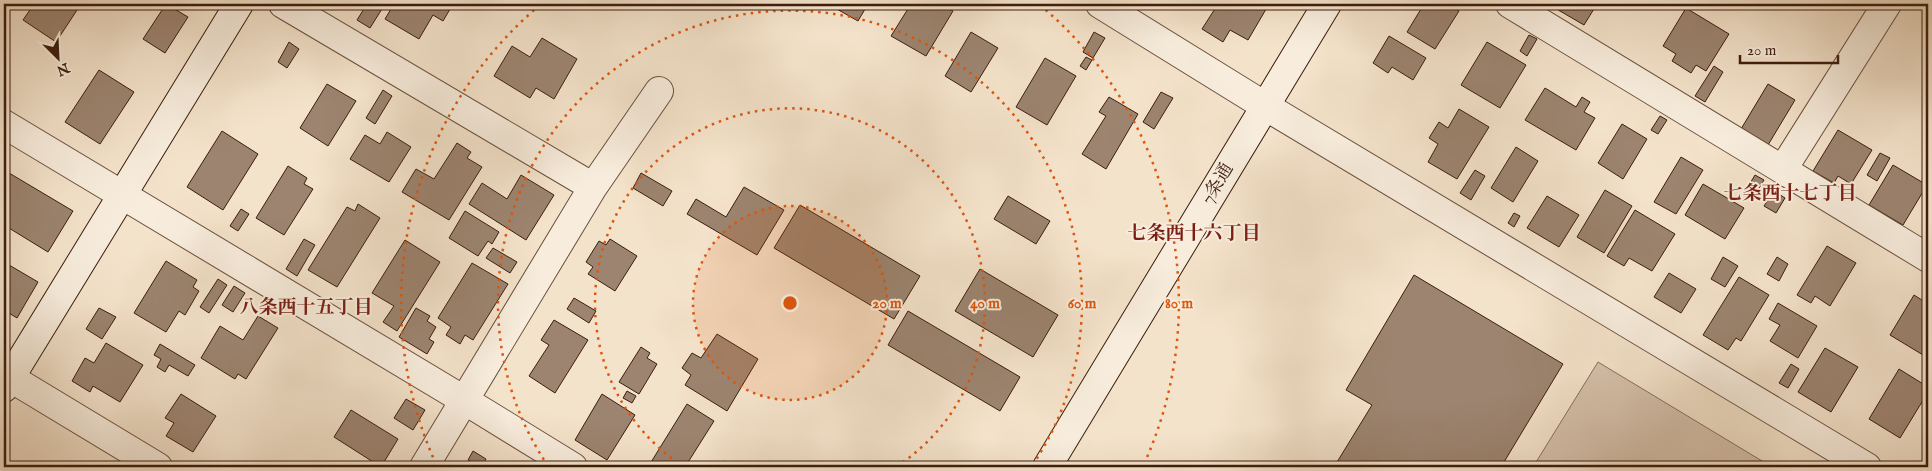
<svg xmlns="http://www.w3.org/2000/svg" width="1932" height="471" viewBox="0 0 1932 471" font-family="'IM FELL English','Noto Serif JP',serif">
<rect width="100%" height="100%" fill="#f4e3cb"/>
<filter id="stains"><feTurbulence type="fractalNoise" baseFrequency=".004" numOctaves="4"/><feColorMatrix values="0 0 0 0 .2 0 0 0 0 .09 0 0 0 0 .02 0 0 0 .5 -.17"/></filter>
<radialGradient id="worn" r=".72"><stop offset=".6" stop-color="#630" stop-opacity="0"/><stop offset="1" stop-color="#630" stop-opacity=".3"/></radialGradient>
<!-- green -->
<path fill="#d5c1ab" stroke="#886f5c" d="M1598,362L1772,467H1533Z"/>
<!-- building -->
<path fill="#9c8470" stroke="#3c1d0e" d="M34,4H81L56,42L23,20Z
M166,4L188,17L165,53L143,39Z
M367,4H385L370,28L357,20Z
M394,4H453L443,21L433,15L419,39L385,19Z
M828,4H868L858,21Z
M911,4H939L953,11L926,56L891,36Z
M987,4H999L996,9Z
M1218,4H1269L1248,40L1230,30L1223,42L1202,29Z
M1424,4H1446L1459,11L1435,49L1407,32Z
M1548,4H1597L1584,25Z
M1686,8L1729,34L1706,71L1696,65L1691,73L1672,61L1676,54L1663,46Z
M971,32L998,48L971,92L945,76Z
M1094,32L1105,38L1093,58L1083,52Z
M1529,35L1537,39L1527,56L1520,51Z
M1389,36L1426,58L1413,80L1392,67L1388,73L1373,63Z
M542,38L577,59L554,99L536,88L530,98L494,76L512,46L530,57Z
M289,42L299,49L287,68L278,62Z
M1487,42L1526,65L1500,108L1461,85Z
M1086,57L1092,60L1086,70L1080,66Z
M1045,58L1076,76L1047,125L1016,107Z
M1714,66L1723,72L1705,102L1695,96Z
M99,70L134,92L100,144L65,122Z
M327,84L356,101L328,146L300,128Z
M1768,84L1795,100L1768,145L1741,129Z
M1545,88L1576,107L1582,97L1590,102L1584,112L1595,118L1576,150L1525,120Z
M383,90L392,96L375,124L366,118Z
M1161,92L1173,98L1154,129L1143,122Z
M1109,97L1138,114L1106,169L1082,154L1106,116L1099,112Z
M1459,109L1489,127L1457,179L1428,162L1438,144L1429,138L1439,122L1448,128Z
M1660,116L1667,120L1658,134L1651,130Z
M1622,124L1647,139L1623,179L1598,163Z
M1838,130L1872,150L1851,184L1838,176L1834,183L1813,171Z
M222,131L258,154L223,210L187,187Z
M387,132L411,147L389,182L350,159L365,135L380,144Z
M457,143L471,152L467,158L482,167L449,220L402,192L416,169L434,179Z
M1516,147L1538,161L1513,202L1491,188Z
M1880,153L1890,158L1877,181L1867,175Z
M1681,157L1703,170L1676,214L1654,202Z
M1893,165L1927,185L1903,225L1869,205Z
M288,166L307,178L304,184L313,189L284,235L256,218Z
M4,170L73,211L48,252L4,225Z
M1475,170L1485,176L1471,200L1460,193Z
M641,173L672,191L663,206L633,188Z
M521,175L554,195L526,240L469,204L482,183L507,199Z
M1755,175L1764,180L1752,200L1743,195Z
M1703,184L1744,208L1725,239L1685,215Z
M744,187L784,210L757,255L687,214L696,199L726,217Z
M1605,190L1632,206L1604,253L1577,237Z
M1774,191L1785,198L1776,213L1764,206Z
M1008,196L1050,221L1036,244L994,219Z
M1547,196L1579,215L1559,247L1527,228Z
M358,204L380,218L337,287L308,270L347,207L355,211Z
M800,205L920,276L894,319L774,248Z
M241,209L249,214L238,231L230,226Z
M1635,210L1675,234L1652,271L1629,258L1624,266L1607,256Z
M465,211L499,232L492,244L488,241L478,256L449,238Z
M1514,213L1520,216L1514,227L1508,223Z
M304,239L315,245L297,276L286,269Z
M610,239L637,256L615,291L588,274L593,267L586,262L599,241L606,245Z
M405,240L440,262L397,331L383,322L394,306L372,293Z
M1827,246L1856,263L1830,306L1815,296L1811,303L1797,295Z
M493,248L517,262L510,273L486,258Z
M1723,257L1738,266L1725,287L1711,279Z
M1777,257L1788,264L1779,281L1767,274Z
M166,261L197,280L193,287L199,291L185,315L179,311L166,332L134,313Z
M4,262L38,282L17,318L4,310Z
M472,263L508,284L473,340L465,335L460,344L446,335L451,327L438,318Z
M980,269L1058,315L1033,357L955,311Z
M1669,273L1696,289L1681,313L1654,297Z
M1414,275L1563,364L1501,467H1334L1372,405L1346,390Z
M1739,277L1769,295L1741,341L1736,338L1728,350L1703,335Z
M218,279L227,285L209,313L200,307Z
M234,286L245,293L233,312L222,305Z
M1914,295L1928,304V358L1890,335Z
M574,298L596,311L589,323L567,309Z
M1778,303L1817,326L1798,358L1770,341L1780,325L1769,319Z
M99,308L116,317L102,339L86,329Z
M416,308L430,316L427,321L436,327L429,339L434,342L427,354L399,337Z
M908,311L1020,377L1000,411L888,345Z
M258,316L278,328L246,379L238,374L235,379L201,358L220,326L243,340Z
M554,320L588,340L555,393L529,376L549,345L541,340Z
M717,334L758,359L727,411L685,385L691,375L682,368L692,353L701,358Z
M106,343L143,365L120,402L93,386L90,392L72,381L85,358L94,363Z
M160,344L195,365L188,376L169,365L165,372L157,367L161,359L154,355Z
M641,347L650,353L647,358L657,364L639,394L619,382Z
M1825,348L1858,367L1831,412L1798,392Z
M1791,364L1799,369L1788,388L1779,383Z
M1899,369L1928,387V392L1900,438L1869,419Z
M627,391L636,396L632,403L623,398Z
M181,394L216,416L193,452L166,436L174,423L165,418Z
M602,394L635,415L607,460L575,440Z
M406,399L425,410L413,430L394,418Z
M687,404L714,421L685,467H648Z
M351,410L398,439L381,467L334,437Z
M473,451L486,459L481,467L468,460Z
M723,461L734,467H720Z"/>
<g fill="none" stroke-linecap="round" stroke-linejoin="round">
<!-- street casing -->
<g stroke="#6a4e3d" stroke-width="30">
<path id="street" d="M283,4L593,187
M1100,4L1265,106L1867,467
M1510,4L1928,258
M4,124L464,400L573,467
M1783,169L1887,4
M4,374L158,467
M424,467L593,187L659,91"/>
</g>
<!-- secondary casing -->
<g stroke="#3c1d0e" stroke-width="30">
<path id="secondary" d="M4,388L239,4
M1047,467L1327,4"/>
</g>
<!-- street -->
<use href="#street" stroke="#f8eddd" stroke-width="28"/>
<!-- secondary -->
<use href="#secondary" stroke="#f8eddd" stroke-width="28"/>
</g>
<!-- distance rings -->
<circle cx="790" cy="303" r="97" fill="#df560c" fill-opacity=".12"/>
<g fill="none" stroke="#df560c" stroke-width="2.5" stroke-dasharray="2.5 5">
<circle cx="790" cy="303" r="97"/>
<path d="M684 467A195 195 0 1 1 896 467"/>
<path d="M548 466A292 292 0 1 1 1032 466"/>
<path d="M436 464A389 389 0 0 1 540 5M1040 5A389 389 0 0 1 1144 464"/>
</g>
<g text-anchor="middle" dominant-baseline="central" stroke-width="4" stroke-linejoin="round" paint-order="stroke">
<!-- street labels -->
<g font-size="18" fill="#3c1d0e" stroke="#f8eddd">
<text transform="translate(1218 184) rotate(-59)">7条通</text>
</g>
<!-- neighbourhood labels -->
<g font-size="19" font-weight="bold" fill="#7a1f14" stroke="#f8eddd">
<text x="1790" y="194">七条西十七丁目</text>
<text x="1194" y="234">七条西十六丁目</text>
<text x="306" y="308">八条西十五丁目</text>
</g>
</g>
<circle cx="790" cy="303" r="8" fill="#df560c" stroke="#f8eddd" stroke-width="2.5"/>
<g font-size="15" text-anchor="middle" font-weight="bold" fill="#df560c" stroke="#f8eddd" stroke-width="4" stroke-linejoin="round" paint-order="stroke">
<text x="887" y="308">20 m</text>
<text x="985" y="308">40 m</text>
<text x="1082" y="308">60 m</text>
<text x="1179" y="308">80 m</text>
</g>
<!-- margin -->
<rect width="1932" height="471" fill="none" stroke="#f4e3cb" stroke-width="20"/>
<rect x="5" y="5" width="1922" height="461" fill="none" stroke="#3c1d0e" stroke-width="2.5"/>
<rect x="10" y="10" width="1912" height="451" fill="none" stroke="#3c1d0e"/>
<!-- north arrow -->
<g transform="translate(58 58) rotate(156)" stroke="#f8eddd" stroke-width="4" paint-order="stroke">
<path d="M0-4L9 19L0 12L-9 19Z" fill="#3c1d0e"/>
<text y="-8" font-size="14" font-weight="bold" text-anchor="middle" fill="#3c1d0e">N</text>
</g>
<!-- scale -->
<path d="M1740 55v8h98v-8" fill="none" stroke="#3c1d0e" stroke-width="2.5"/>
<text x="1747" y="55" font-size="15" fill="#3c1d0e" stroke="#f8eddd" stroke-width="4" paint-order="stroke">20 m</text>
<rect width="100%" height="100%" filter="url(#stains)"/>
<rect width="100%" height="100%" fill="url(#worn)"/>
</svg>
